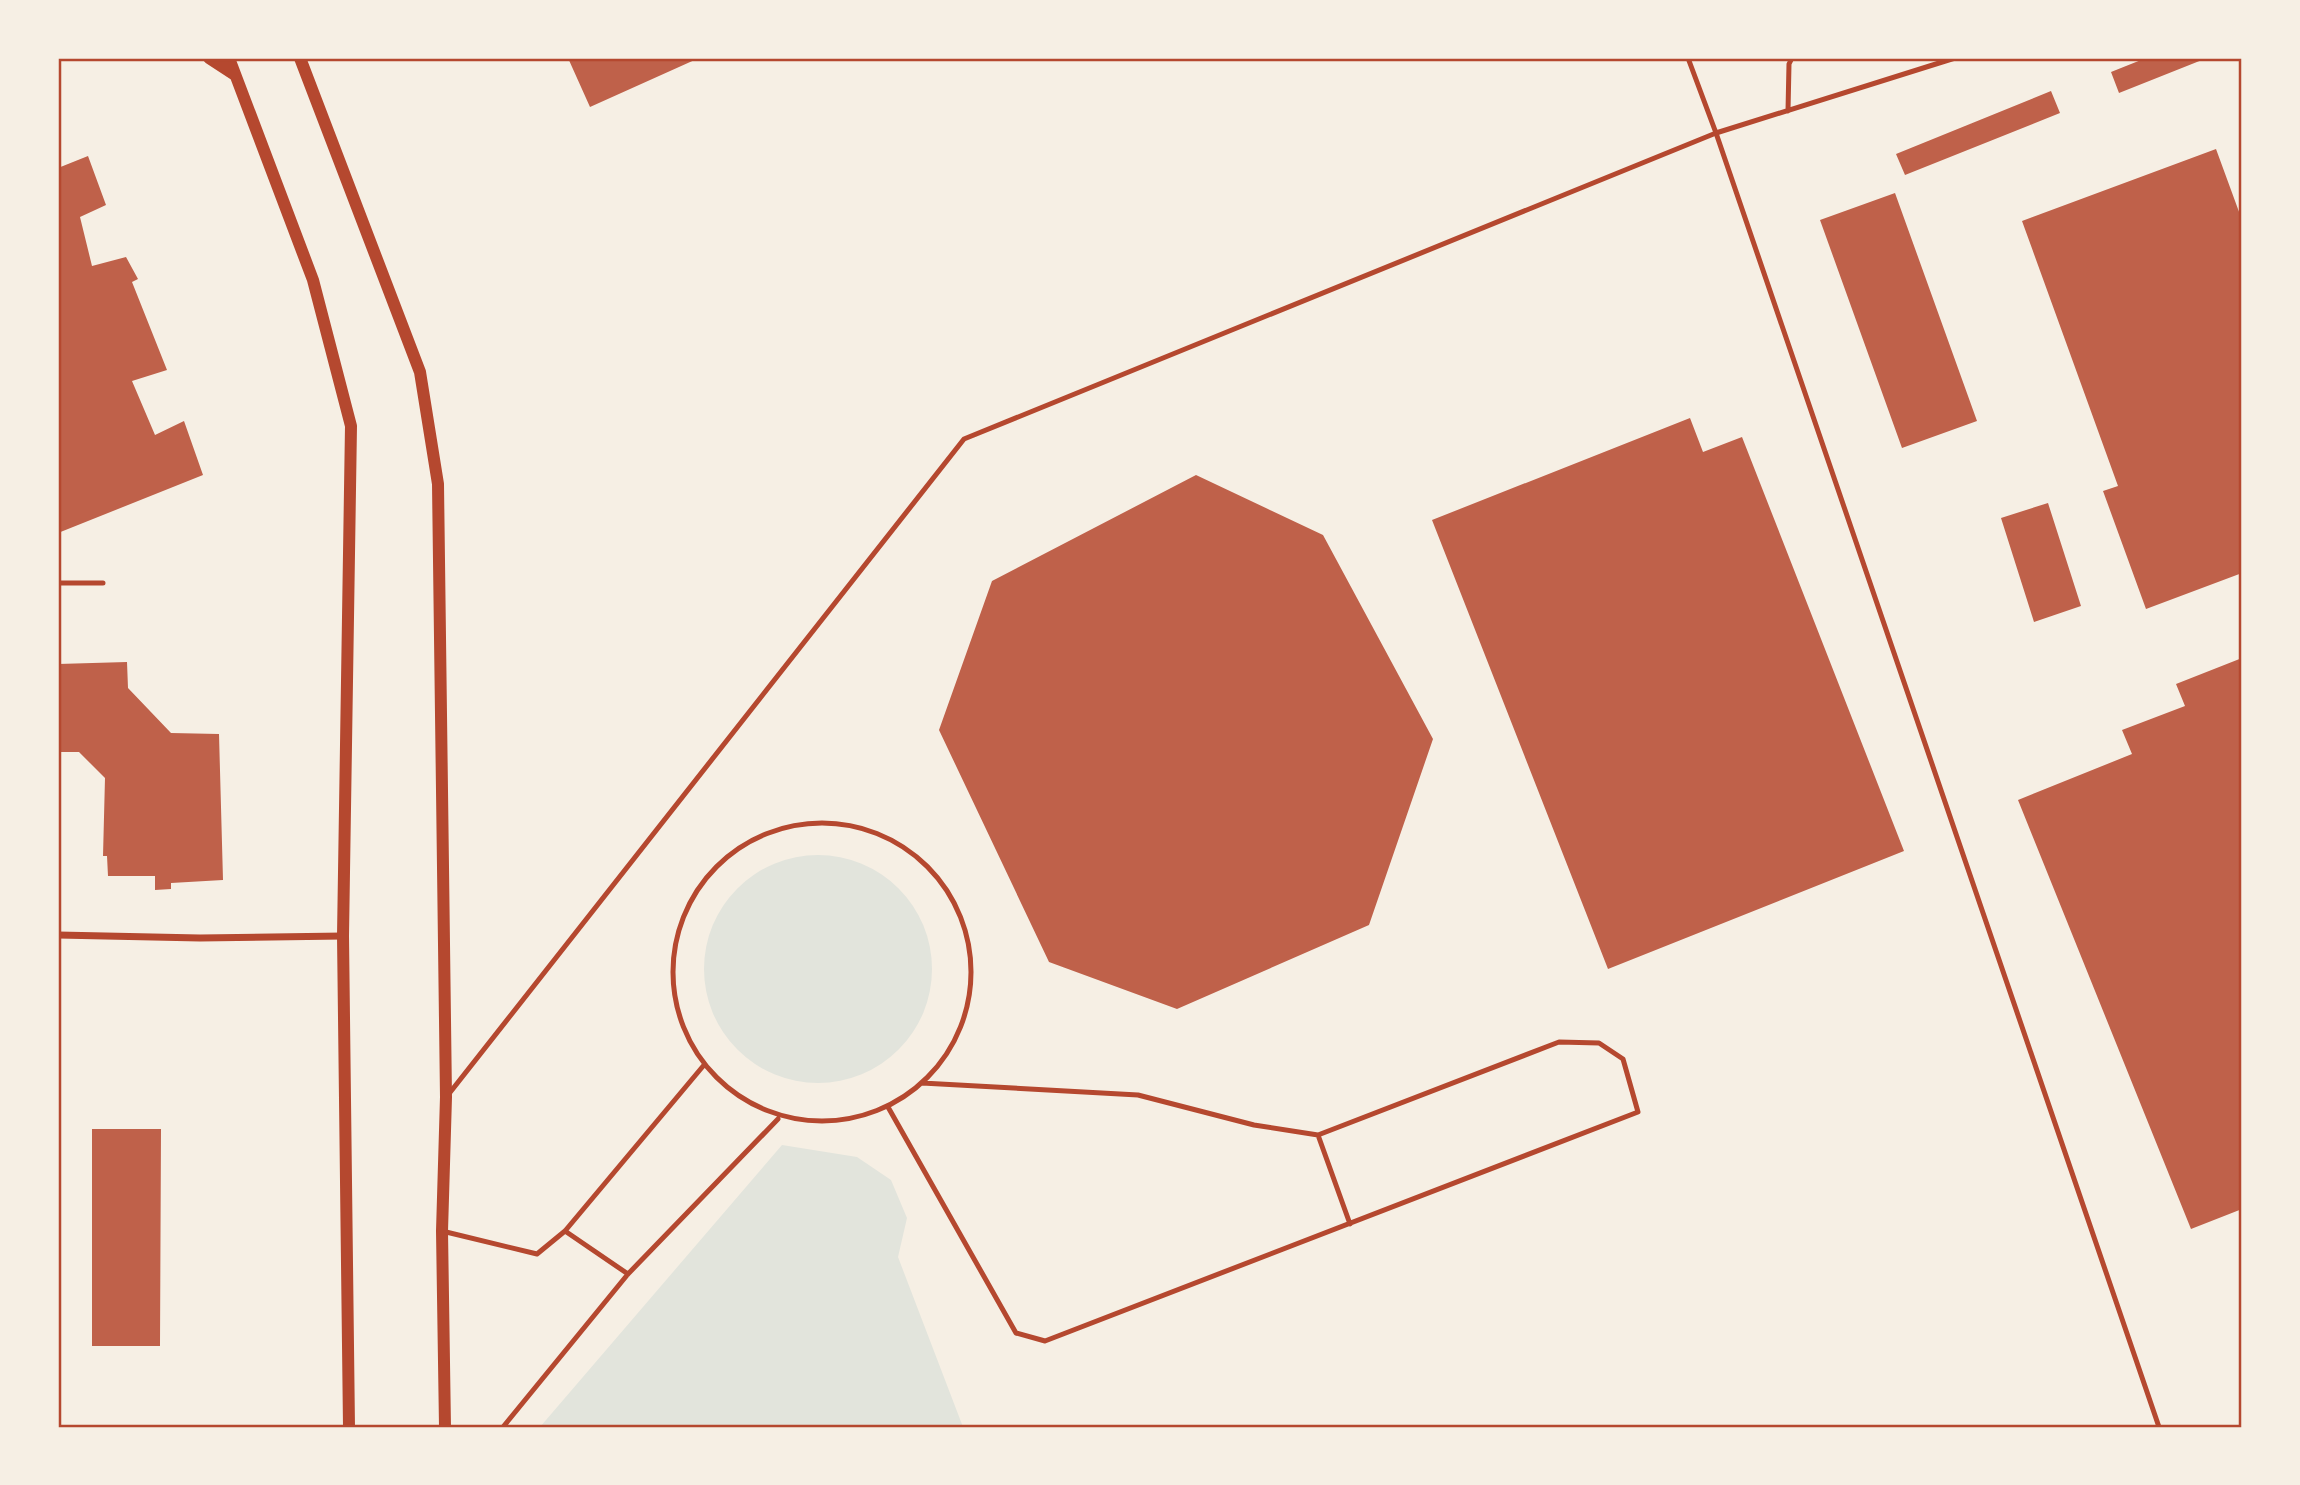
<svg xmlns="http://www.w3.org/2000/svg" width="2300" height="1485" viewBox="0 0 2300 1485" font-family="'Nunito Sans',sans-serif">
<rect width="100%" height="100%" fill="#f6efe4"/>
<!-- green -->
<path fill="#e2e4dc" d="M704 969a114 114 0 1 1 228 0a114 114 0 1 1-228 0Z
M782,1145L857,1157L891,1180L907,1218L898,1257L963,1427H540Z"/>
<!-- building -->
<path fill="#bf614a" d="M568,58H699L590,107Z
M2146,58H2207L2119,93L2111,72Z
M2051,91L2060,113L1905,175L1896,154Z
M2216,149L2242,220V573L2146,609L2103,491L2118,486L2022,221Z
M88,156L106,205L80,217L92,266L126,257L138,279L132,282L167,370L132,381L155,435L184,421L203,475L58,533V168Z
M1895,193L1977,421L1902,448L1820,220Z
M1690,418L1703,452L1742,437L1904,851L1608,969L1432,520Z
M1196,475L1323,535L1433,739L1369,925L1177,1009L1049,962L939,730L992,581Z
M2048,503L2081,606L2034,622L2001,518Z
M2242,658V1209L2191,1229L2018,800L2132,754L2122,730L2185,706L2176,684Z
M127,662L128,688L171,733L219,734L223,880L171,883V889L155,890V876H108L107,856H103L105,778L79,752H58V664Z
M92,1129H161L160,1346H92Z"/>
<g fill="none" stroke-linecap="round" stroke-linejoin="round">
<!-- service -->
<path stroke="#b5482f" stroke-width="5" d="M1688,58L1716,133L2159,1427
M1788,111L1789,64L1792,58
M58,583H103
M673 972a149 149 0 1 1 298 0a149 149 0 1 1-298 0Z
M448,1095L964,439L1716,133L1955,58
M888,1107L1016,1333L1045,1341L1638,1112L1623,1059L1599,1043L1559,1042L1318,1135L1254,1125L1138,1095L922,1083
M1318,1135L1350,1224
M442,1231L537,1254L565,1231L704,1065
M565,1231L628,1274
M503,1427L628,1274L778,1119"/>
<!-- minor -->
<path stroke="#b5482f" stroke-width="7" d="M58,935L200,938L343,936"/>
<!-- tertiary -->
<path stroke="#b5482f" stroke-width="12" d="M209,58L235,75
M229,58L313,280L351,426L343,936L349,1427
M300,58L420,372L438,484L446,1097L442,1231L445,1427"/>
</g>
<!-- border -->
<rect width="2300" height="1485" fill="none" stroke="#f6efe4" stroke-width="119"/>
<rect x="60" y="60" width="2180" height="1366" fill="none" stroke="#b5482f" stroke-width="2.5"/>
</svg>
